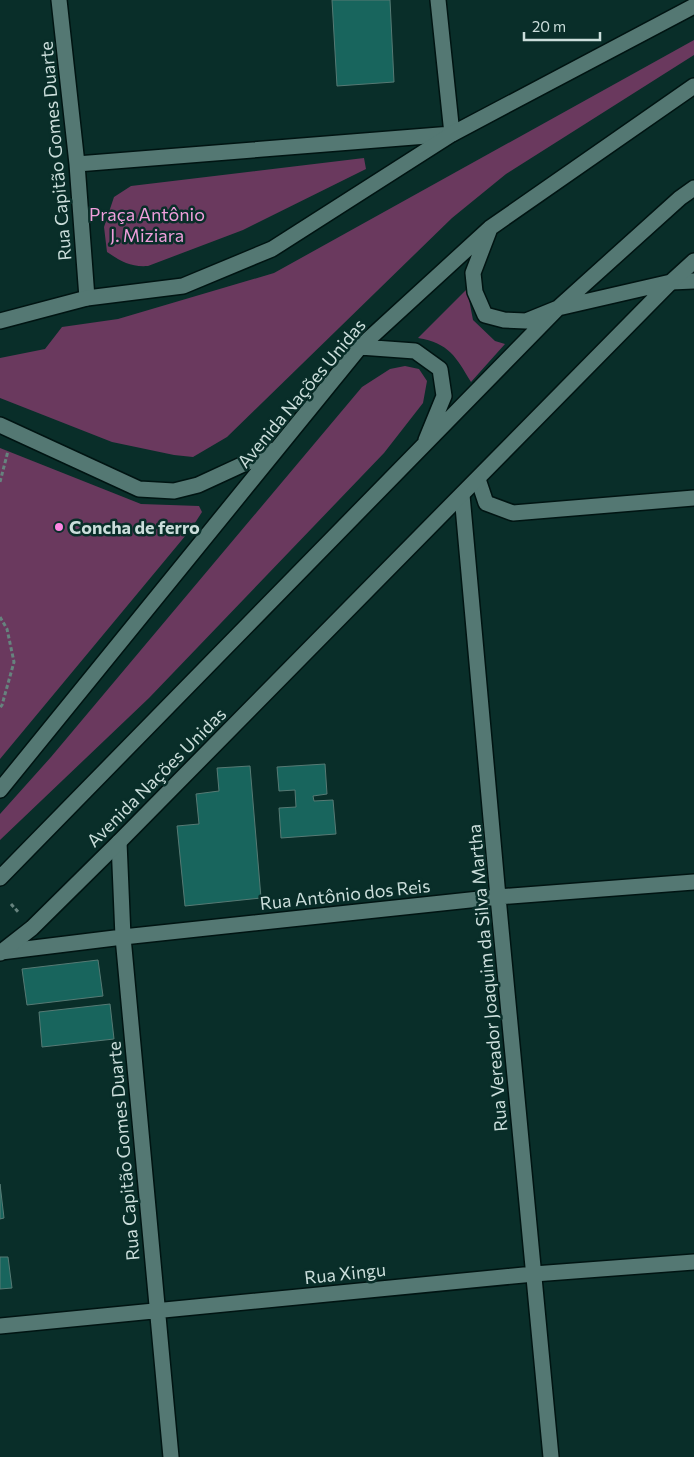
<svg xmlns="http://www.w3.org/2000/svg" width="694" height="1457" viewBox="0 0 694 1457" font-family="Commissioner,sans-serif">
<rect width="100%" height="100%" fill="#092e29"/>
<!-- green -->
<path fill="#6a395e" d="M694,40V55L506,174L452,218L227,437L193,457L174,455L112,442L0,398V358L45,349L62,327L118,319L274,273Z
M364,158L366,169L243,230L148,266C130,267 122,262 107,252L104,227L114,197L131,186Z
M467,289L473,320L495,341L505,344L471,382C456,357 449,343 418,338Z
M405,366L419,369L427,381L423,403L384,453L149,698L0,840V814L51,757L362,387L390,369Z
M0,448L141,504L199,506L202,512L191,529L0,759Z"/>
<!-- building -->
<path fill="#18655d" stroke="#567a74" d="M332,0H390L394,82L337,86Z
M325,764L327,794L313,796L314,801L333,800L336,834L281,838L279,808L296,807L295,790L279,791L277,767Z
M250,766L261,898L185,906L177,826L199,824L196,794L219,791L217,768Z
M98,960L103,996L27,1005L22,969Z
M110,1004L114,1039L42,1047L39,1012Z
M0,1184L4,1218L0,1219Z
M0,1257H8L12,1288L0,1289Z"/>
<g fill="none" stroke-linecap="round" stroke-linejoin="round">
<!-- street casing -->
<g stroke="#001412" stroke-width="18">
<path id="street" d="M59,0L77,164L87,298
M77,164L452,134L438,0
M671,282L694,281
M478,479L486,503L513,513L694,498
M462,495L498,897L551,1457
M119,842L123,937L171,1457
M1,952L123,937L498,897L694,882
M0,1326L534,1274L694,1262"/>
</g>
<!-- secondary casing -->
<g stroke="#001412" stroke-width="18">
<path id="secondary" d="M489,231L473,273L475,292L485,315L504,320L526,321L558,308L671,282
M0,321L87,298L183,286L272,249L452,134L694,6
M360,347L415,351L440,369L444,396L426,440
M0,425L139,489L174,491L198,485L274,450
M0,790L360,347L490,228L694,86
M0,878L558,308L680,198L694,188
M0,953L32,928L119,842L671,282L694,261"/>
</g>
<!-- path -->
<path stroke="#66837e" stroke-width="3" stroke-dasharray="4 2.5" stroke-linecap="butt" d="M0,482L8,451
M0,617L7,629L14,662L2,705L0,708
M11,904L19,913"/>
<!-- street -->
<use href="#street" stroke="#547873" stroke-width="15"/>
<!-- secondary -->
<use href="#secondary" stroke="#547873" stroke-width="15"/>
</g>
<!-- markers -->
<circle fill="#fd86e2" stroke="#092e29" stroke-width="2" cx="59" cy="527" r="5"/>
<g text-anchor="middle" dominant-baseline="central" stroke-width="5" stroke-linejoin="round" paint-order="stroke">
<!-- street labels -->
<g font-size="18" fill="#cbdedb" stroke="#092e29">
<text transform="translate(55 151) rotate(-95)">Rua Capitão Gomes Duarte</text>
<text transform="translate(301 393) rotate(-50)">Avenida Nações Unidas</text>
<text transform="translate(156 777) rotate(-45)">Avenida Nações Unidas</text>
<text transform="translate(345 894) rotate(-6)">Rua Antônio dos Reis</text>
<text transform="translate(487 978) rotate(-95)">Rua Vereador Joaquim da Silva Martha</text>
<text transform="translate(123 1151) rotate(-95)">Rua Capitão Gomes Duarte</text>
<text transform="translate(345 1273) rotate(-6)">Rua Xingu</text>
</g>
<!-- park labels -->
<g font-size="18" fill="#f09fdc" stroke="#092e29">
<text x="147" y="214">Praça Antônio<tspan x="147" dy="21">J. Miziara</tspan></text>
</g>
<!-- poi labels -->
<g font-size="18" font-weight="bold" fill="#cbdedb" stroke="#092e29" text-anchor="start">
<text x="69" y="527">Concha de ferro</text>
</g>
</g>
<!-- scale -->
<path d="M524 32v8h76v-8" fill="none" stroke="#cbdedb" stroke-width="2.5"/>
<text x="532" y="32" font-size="15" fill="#cbdedb" stroke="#092e29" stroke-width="4" paint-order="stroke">20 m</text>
</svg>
